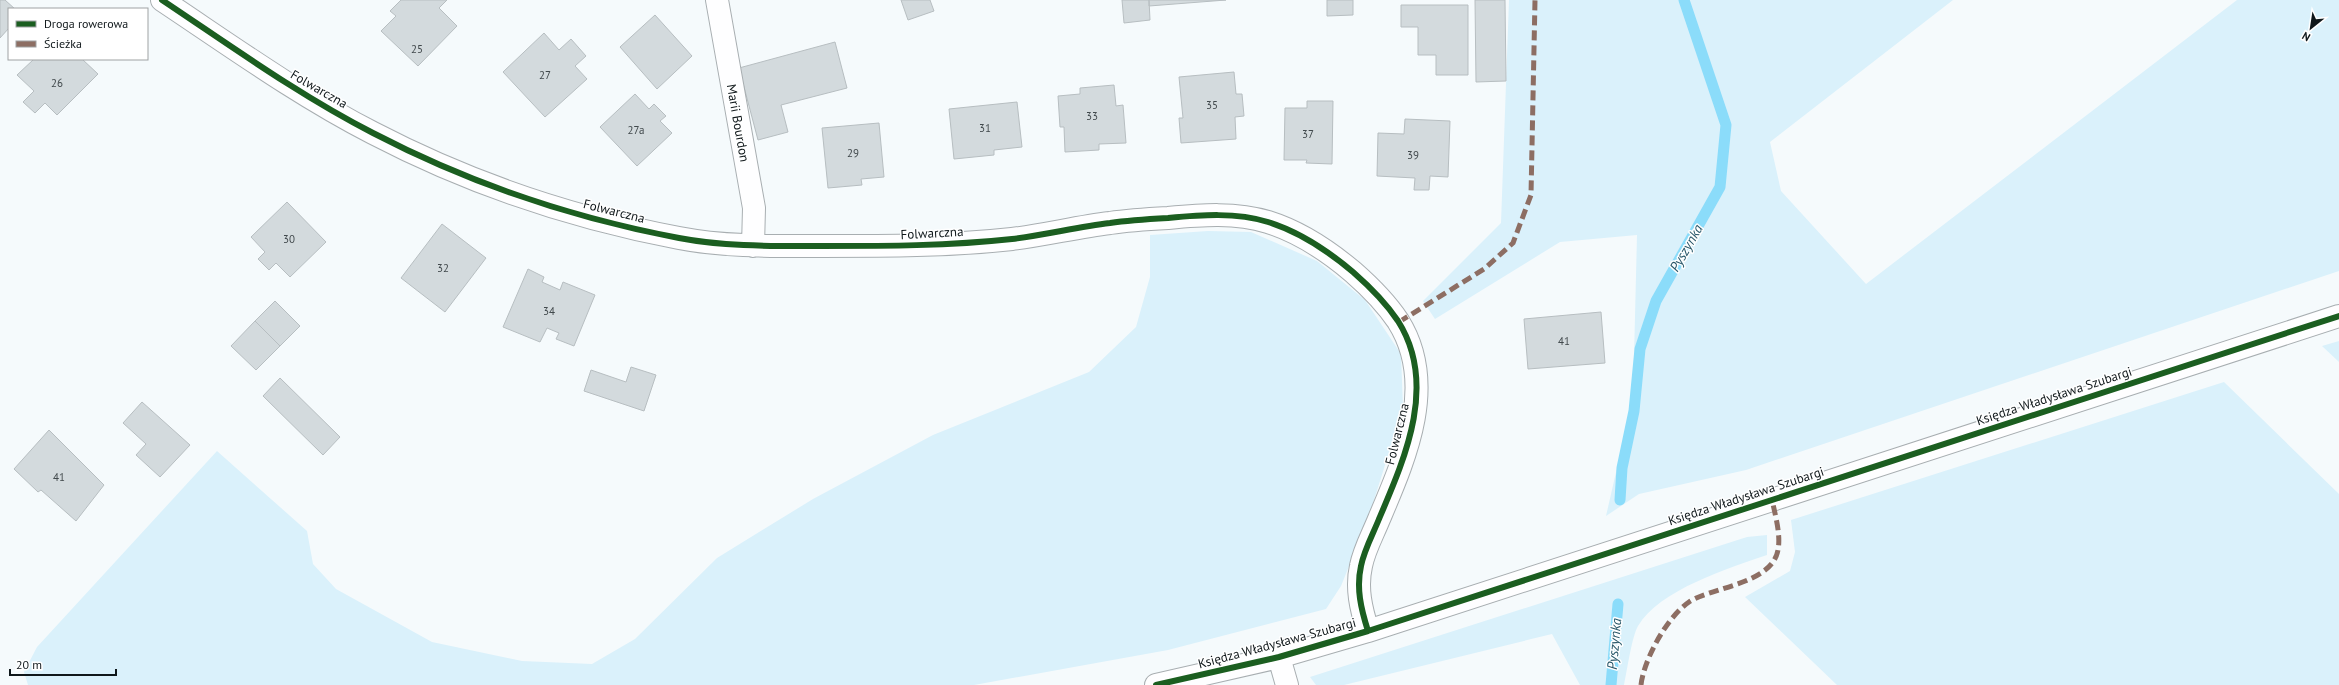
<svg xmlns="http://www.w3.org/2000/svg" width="2339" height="685" viewBox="0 0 2339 685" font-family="'PT Sans',sans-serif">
<rect width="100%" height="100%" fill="#f5fafc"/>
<!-- green -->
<path fill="#daf1fb" d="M1509,0H1953L1770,142L1781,191L1866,284L2237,0H2339V271L1746,470L1639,494L1606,516L1633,398L1637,235L1560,242L1435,319L1423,301L1501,223Z
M1208,231L1251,232L1317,261L1365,300L1401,354L1403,408L1368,519L1341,586L1326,609L1168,650L974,685H28L24,672L37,647L217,451L307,531L313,564L336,589L432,642L522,661L592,664L635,639L717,558L813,499L933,435L1089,372L1136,327L1150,277V235Z
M2339,341V362L2322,346Z
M2224,382L2339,494V685H1837L1745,597L1790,571L1795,552L1791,520Z
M1767,535V555C1729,568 1659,590 1638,626C1632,636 1627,671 1624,685H1580L1552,634L1344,685H1316L1310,677L1747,537Z"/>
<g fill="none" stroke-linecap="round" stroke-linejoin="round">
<!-- stream -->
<path stroke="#8bdcfa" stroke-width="11" d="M1620,500L1622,468L1634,411L1640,349L1656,301L1720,187L1726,125L1684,0
M1611,685L1618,604"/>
</g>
<!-- building -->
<path fill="#d3dadd" stroke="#b7bec1" d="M0,0H5L15,9H9V28L0,38Z
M401,0H447L439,8L457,26L418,66L381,31L396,16L390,11Z
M901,0H930L934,11L908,20Z
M1122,0H1149L1150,20L1124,23Z
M1149,0H1226L1149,6Z
M1327,0H1353V15L1327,16Z
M1475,0H1505L1506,81L1476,82Z
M1401,5H1468V75H1436V55H1418V27H1401Z
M655,15L692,56L657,89L620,47Z
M544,33L559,50L571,39L586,56L575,66L587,79L545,117L503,72Z
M835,42L847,88L781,105L788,132L758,140L739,68Z
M34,59H82L98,74L57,115L45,103L35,113L23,102L34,91L17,75Z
M1234,72L1236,94H1242L1244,116L1235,117L1236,139L1181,143L1179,118H1183L1179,77Z
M1114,85L1116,106L1123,105L1126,143L1099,144V150L1065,152L1064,127H1060L1058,96L1080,94V88Z
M635,94L649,109L654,104L666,116L660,121L672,133L637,166L600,127Z
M1307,101H1333L1332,164L1306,163L1307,160H1284L1285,108H1307Z
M1017,102L1022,147L994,150V155L954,159L949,109Z
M1405,119L1450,121L1448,177L1430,176L1429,190H1414L1415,178L1377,176L1378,133L1404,134Z
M879,123L884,177L861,179L862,185L828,188L822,128Z
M287,202L326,242L290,277L276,263L269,270L258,259L265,252L251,237Z
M442,224L486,258L445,312L401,278Z
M528,269L544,277L542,282L560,290L563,282L595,295L574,346L556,339L559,333L547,328L540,342L503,327Z
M275,301L300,326L280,346L255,321Z
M1601,312L1605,363L1528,369L1524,319Z
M255,321L280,346L256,370L231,346Z
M631,367L656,375L644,411L584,391L591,370L626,382Z
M280,378L340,437L323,455L263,396Z
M142,402L190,445L160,477L136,455L146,444L123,423Z
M49,430L104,485L76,521L41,490L38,492L14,469Z"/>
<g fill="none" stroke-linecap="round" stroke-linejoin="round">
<!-- minor casing -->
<g stroke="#a8aeb1" stroke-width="24">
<path id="minor" d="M162,0C231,46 299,95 373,133C469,183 573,218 679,238C726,247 774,246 821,246C885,246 948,246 1012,239C1045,235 1077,227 1110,223C1130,220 1149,219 1168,218C1201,215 1236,212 1268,222C1300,232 1327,250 1353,272C1369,286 1386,303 1398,321C1438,384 1405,458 1379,519C1373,534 1364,550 1361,566C1356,588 1361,609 1368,631
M717,0L754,208L753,246
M1279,657L1287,685
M1156,685L1279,657L1368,631L2339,316"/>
</g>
<!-- minor -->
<use href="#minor" stroke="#fefeff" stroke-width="22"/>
<!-- quiet -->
<path stroke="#8d6e63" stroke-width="5" stroke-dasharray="10 5" stroke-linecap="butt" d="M1399,322L1484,269L1513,243L1531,195L1535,0
M1641,685C1644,659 1667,617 1689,602C1712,587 1772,584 1778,550C1781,534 1775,515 1772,499"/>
<!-- cycleway casing -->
<g stroke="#fff" stroke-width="8">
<path id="cycleway" d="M162,0C231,46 299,95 373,133C469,183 573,218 679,238C726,247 774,246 821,246C885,246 948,246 1012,239C1045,235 1077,227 1110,223C1130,220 1149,219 1168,218C1201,215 1236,212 1268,222C1300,232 1327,250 1353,272C1369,286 1386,303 1398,321C1438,384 1405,458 1379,519C1373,534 1364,550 1361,566C1356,588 1361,609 1368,631
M1156,685L1279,657L1368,631L2339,316"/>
</g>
<!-- cycleway -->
<use href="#cycleway" stroke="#1b5e20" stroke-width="6"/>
</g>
<g text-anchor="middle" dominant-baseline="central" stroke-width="3" stroke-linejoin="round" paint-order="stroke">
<!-- number labels -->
<g font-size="11" fill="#40484b">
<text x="417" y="49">25</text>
<text x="545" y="75">27</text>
<text x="57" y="83">26</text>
<text x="1212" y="105">35</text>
<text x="1092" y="116">33</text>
<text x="985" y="128">31</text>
<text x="636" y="130">27a</text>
<text x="1308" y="134">37</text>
<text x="853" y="153">29</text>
<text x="1413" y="155">39</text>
<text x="289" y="239">30</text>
<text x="443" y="268">32</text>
<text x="549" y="311">34</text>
<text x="1564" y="341">41</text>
<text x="59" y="477">41</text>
</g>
<!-- street labels -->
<g font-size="13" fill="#0f171a" stroke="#fff">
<text transform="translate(319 89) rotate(30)">Folwarczna</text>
<text transform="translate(738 123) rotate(80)">Marii Bourdon</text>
<text transform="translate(614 211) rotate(14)">Folwarczna</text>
<text transform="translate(932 233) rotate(-3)">Folwarczna</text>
<text transform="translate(2054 396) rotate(-18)">Księdza Władysława Szubargi</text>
<text transform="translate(1397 434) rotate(-76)">Folwarczna</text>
<text transform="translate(1746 496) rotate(-18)">Księdza Władysława Szubargi</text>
<text transform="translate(1277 643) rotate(-15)">Księdza Władysława Szubargi</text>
</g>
<!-- water labels -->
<g font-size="14" font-style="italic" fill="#285769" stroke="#fff">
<text transform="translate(1686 248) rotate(-60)">Pyszynka</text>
<text transform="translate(1614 644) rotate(-85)">Pyszynka</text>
</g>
</g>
<!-- legend -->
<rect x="8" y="8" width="140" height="52" fill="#ffffff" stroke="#9fa2a3"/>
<rect x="16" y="21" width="20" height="6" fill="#1b5e20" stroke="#9fa2a3"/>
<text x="44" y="28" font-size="12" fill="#0f171a">Droga rowerowa</text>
<rect x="16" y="41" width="20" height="6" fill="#8d6e63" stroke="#9fa2a3"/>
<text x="44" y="48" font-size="12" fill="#0f171a">Ścieżka</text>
<!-- north arrow -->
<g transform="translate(2311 28) rotate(210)" stroke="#ffffff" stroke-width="3" paint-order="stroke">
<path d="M0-3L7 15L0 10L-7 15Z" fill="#0f171a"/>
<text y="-6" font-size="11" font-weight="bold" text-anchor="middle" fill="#0f171a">N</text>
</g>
<!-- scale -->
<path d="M10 669v6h106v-6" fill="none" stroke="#0f171a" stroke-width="2"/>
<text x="16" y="669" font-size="12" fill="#0f171a" stroke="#ffffff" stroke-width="3" paint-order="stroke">20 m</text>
</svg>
